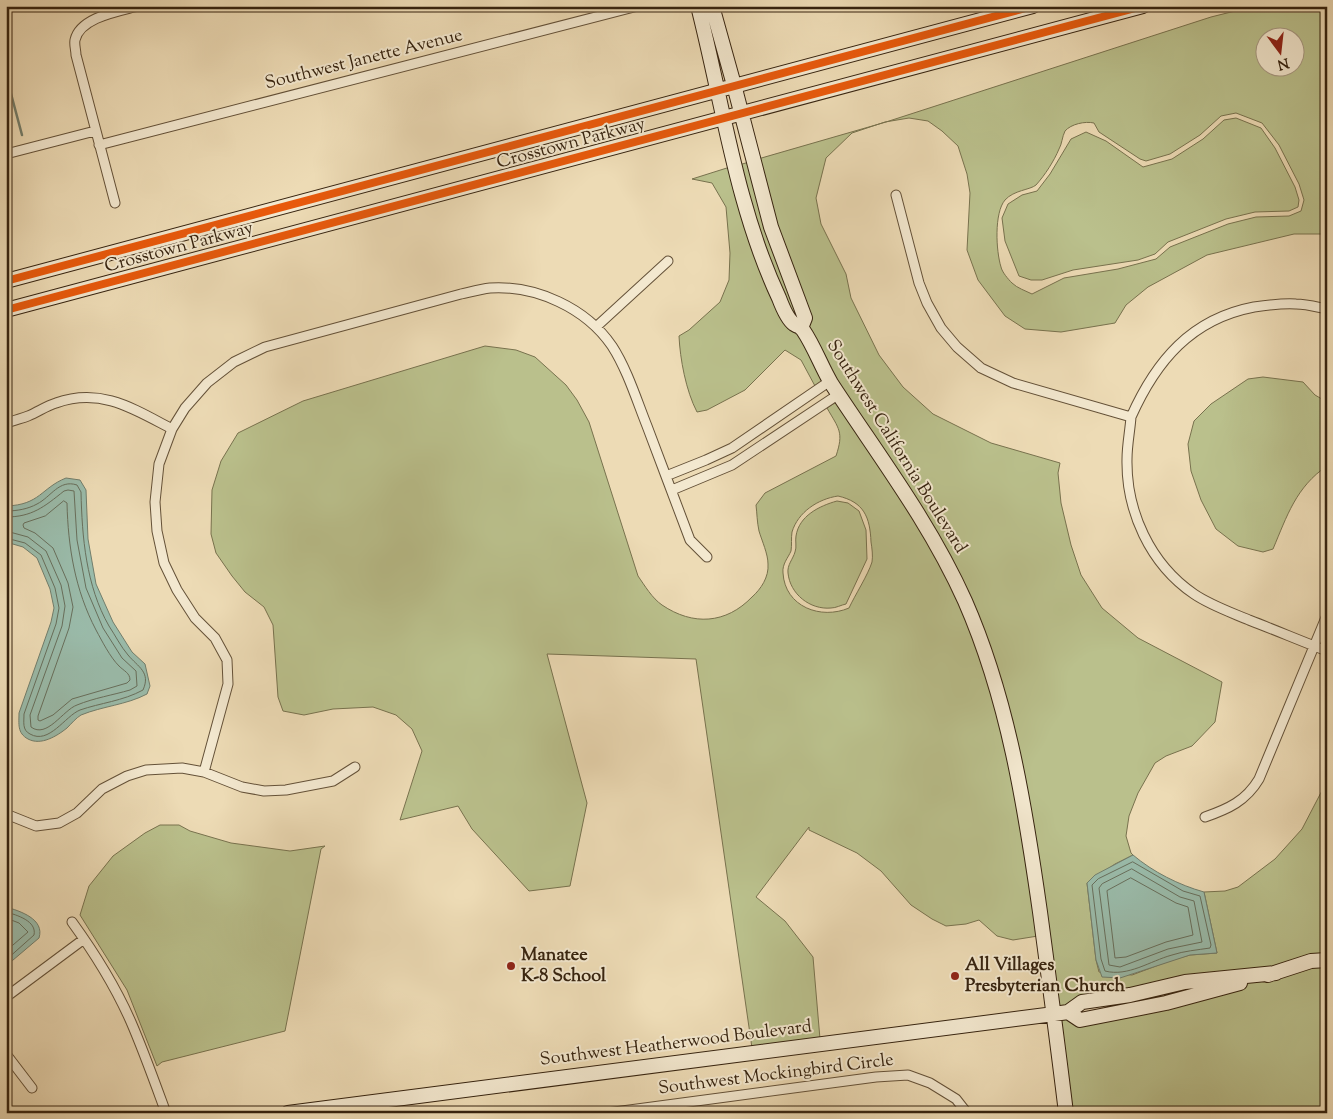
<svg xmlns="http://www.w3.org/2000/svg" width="1333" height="1119" viewBox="0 0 1333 1119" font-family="'Sorts Mill Goudy',serif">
<rect width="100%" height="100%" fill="#eddbb5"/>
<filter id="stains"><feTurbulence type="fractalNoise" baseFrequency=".004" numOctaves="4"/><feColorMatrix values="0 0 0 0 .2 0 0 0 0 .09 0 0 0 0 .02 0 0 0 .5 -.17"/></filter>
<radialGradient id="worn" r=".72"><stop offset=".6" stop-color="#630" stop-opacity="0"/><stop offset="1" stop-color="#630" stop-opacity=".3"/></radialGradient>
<!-- green -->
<path fill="#bac08c" stroke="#78724e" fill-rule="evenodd" d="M1255,6H1327V234H1294L1207,255L1148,287L1126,305L1115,323L1061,332L1025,329L1005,316L978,280L967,250L970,193L967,174L958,146L942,131L928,121L909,118L885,122L852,133L826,158L816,198L821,224L846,274L851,298L879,355L903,387L933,414L991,443L1060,463L1058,473L1061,503L1071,545L1081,575L1102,608L1138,638L1222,682L1215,722L1192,746L1166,756L1155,763L1138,793L1129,816L1126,836L1131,853L1133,855L1115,864L1087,883L1096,960L1099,972L1132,975L1172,960L1190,955L1217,953L1204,892L1225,891L1238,887L1275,859L1302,829L1327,781V1113H1071L1059,1019L1193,995L1191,985L1057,1008L1039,876L970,601L834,378L806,328L775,226L758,159L886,122L1211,17ZM1266,38H1296V68H1266ZM1236,113L1262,123L1279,145L1299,184L1304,200L1301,211L1289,216L1256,217L1228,224L1170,247L1156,259L1118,269L1064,278L1032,294C1026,291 1017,288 1012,283C1008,279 1002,272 1001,267C996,251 994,213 1005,200C1014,190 1030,190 1036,185C1045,175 1054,161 1059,149C1062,144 1062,137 1065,131C1071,124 1085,121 1094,123L1099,132L1140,159L1146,161L1170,154L1200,135L1221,116Z
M1236,118L1261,128L1275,148L1295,187L1299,200L1298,207L1289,211L1255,212L1226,219L1168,242L1155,254L1138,260L1073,270L1042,280H1031L1019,276L1005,241L1002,218L1008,204L1022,195L1037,191L1050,174L1071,139L1086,132L1106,141L1143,167L1172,159L1203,139L1224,120Z
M749,162L800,317L799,321L794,318L768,259L739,165Z
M730,167L798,332L824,379L815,386L801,360L785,350L745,390L707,410L697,412C686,391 680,359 679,336L689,330L720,302L729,280L730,253L726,207L712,183L692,179Z
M485,346L516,350L535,357L566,385L577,400L589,422L638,576C645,586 652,598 662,605C693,626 726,624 752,597C761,589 769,577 768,564C768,554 762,541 759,531C757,522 757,513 756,505L765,493L836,456C844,432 839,429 827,408L838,401L911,509L961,604L986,670L1016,791L1038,936L1013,940L997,936L979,920L966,924L946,926L932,919L911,905L881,871L857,853L809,830V827L756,897L785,921L813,957L820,1039L752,1048L696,659L547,654L587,803L570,886L529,891L472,829L458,806L400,820L422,751L412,729L396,715L373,707L333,709L304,715L283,711L278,697L273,625L264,607L245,592L232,576L216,553L211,534L212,490L221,461L238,433L303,401ZM838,496C864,502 870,517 871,542C872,548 873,556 872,562C868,575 855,595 849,608C821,620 785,607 783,573C782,564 788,558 791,551C792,545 791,538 792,532C798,512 818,499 838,496Z
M1263,377L1303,382L1315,395L1327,402V466C1296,487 1287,516 1273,549L1263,552L1238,546L1216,529L1201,500L1191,471L1188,444L1194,421L1211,404L1248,379Z
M837,501L848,503L859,511L866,530L867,559L846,604C841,605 836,608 831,608C810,610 790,594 788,573C787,565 793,559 795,552C797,547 795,541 796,536C799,516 819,506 837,501Z
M160,825H179L190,831L231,843L290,851L325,846L321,849L285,1031L162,1062L157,1066L127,990L80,915L89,886L113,856L145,833Z"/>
<!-- water -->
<path fill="#9abbaa" stroke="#727e6c" d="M66,478L80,480L86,490L88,539L96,584L113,622L132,652L145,664L150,686L147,694C126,705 103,706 81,715C76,718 71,724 67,728C57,736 41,746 28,739C17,733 19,724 19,713L51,622L54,608L50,589L37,558L23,547L6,542V506C40,505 41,488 66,478Z
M1133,855C1153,872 1179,885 1204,892L1217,953L1190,955L1120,978L1102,977L1096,960L1087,883L1095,875Z
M6,907C20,911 45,919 39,938L6,966Z"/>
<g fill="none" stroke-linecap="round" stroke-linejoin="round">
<!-- shore -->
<path stroke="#686f5c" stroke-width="1" d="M64,501L67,503C68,547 75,590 96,630C102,641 110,657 119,666C124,671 130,673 130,680L127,683L72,699L53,715L40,721L38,720V716L69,628L73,607L68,583L53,548L35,533L24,528L23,525L24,523L45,516Z
M6,511C17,511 28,509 37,504C51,497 59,479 77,485L81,492C82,537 86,586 109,626C115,635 121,647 128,655C138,667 151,672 143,690C123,701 100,703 80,710C65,716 49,745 30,734C22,730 24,722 24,714L56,624L59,608L55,588L41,555L25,543L6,538
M6,517C32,517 44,507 64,491L68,490L74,491L77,540L86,588L103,628L122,658L136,671L137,686L130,690C113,695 94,698 77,705C63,710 47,739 31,727L30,715L62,626L65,606L61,585L46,551L28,537L6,531
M1133,862L1183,891L1200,896L1211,945L1210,948C1197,950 1184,951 1172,955C1150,961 1128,977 1105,971L1101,959L1092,885L1098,879Z
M1132,869L1180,897L1194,901L1202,942L1168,949L1120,967L1109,965L1099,888L1102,884Z
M1131,878L1176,903L1188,907L1193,935L1166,942L1126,957L1115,958L1107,891Z
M6,912C17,915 37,921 34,935L6,960
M6,918L19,923L28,932L6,951"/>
<!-- stream -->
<path stroke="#727e6c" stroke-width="2.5" d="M6,75L22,135"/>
<!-- street casing -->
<g stroke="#645138" stroke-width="11">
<path id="street" d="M99,145L638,6
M6,154L95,131
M896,195L919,283L927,303L941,328L957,347L981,368L1013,383L1131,417C1130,431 1127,445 1127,459C1126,511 1150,564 1194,594C1210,605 1230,612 1249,620C1275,630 1301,641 1327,651
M115,203L76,55C76,50 74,45 75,40C80,17 120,11 138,6
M596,327L668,261
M1131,417C1156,361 1191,319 1254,307C1268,305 1282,303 1296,304C1306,304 1317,307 1327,309
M6,424C13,420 21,419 28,416C38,412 46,406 56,403C101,387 134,409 172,429
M666,476L706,460L732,448L830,381
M672,490L732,465L839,394
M204,772L228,684L227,660L215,638L195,618L177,590L164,563L157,531L155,502L159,464L172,429L185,408L207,383L234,362L265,347L461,294C470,292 481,289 490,288C536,285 586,308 612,346C627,369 637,401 647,426C661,464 676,502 690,540L707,557
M6,814L36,826L59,823L77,813L102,789L127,776L146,770L182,768L204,772L242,787L264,791L286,790L333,781L355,767
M1205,817C1228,809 1246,801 1259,779L1327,615
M72,922C93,951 117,990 131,1022C144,1052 155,1083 166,1113
M6,997L84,939
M6,1054L32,1088
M607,1113L876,1077L908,1075L930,1083L956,1099L967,1113"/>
</g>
<!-- secondary casing -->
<g stroke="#36230f" stroke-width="16">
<path id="secondary" d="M698,6C723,104 736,206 779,298C782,306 787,319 794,324C800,328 798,324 803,330C814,346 821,366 831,383C878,455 929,521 965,601C1008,699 1025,806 1040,912C1049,979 1058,1046 1066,1113
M712,6L734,85L771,227L805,318L801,328
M6,281L1033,6
M6,310L1143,6
M1268,975L1311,961L1327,960
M1068,1012L1080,1020L1166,1003L1240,983
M288,1113L1054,1014L1068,1012L1082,1002L1130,995L1185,982L1276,973"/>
</g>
<!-- street -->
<use href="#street" stroke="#f3e8cf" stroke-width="9"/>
<!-- secondary -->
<use href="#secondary" stroke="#f3e8cf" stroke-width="14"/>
<!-- cycleway casing -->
<g stroke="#f3e8cf" stroke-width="11">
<path id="cycleway" d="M6,281L1033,6
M6,310L1143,6"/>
</g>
<!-- cycleway -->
<use href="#cycleway" stroke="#e8590c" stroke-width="8"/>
</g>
<!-- markers -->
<g fill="#8f2418" stroke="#f3e8cf" stroke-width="2">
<circle cx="511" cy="966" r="5"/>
<circle cx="955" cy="976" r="5"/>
</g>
<g text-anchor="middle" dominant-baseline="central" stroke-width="4" stroke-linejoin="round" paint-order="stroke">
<!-- street labels -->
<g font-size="18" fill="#36230f" stroke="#f3e8cf">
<text transform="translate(364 60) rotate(-14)">Southwest Janette Avenue</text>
<text transform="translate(571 144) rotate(-15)">Crosstown Parkway</text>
<text transform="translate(179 248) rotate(-15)">Crosstown Parkway</text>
<text transform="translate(896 447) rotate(58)">Southwest California Boulevard</text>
<text transform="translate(676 1044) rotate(-7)">Southwest Heatherwood Boulevard</text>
<text transform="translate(776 1075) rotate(-7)">Southwest Mockingbird Circle</text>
</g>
<!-- poi labels -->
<g font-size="18" font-weight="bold" fill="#36230f" stroke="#f3e8cf" text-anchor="start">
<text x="521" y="956">Manatee<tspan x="521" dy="21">K-8 School</tspan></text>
<text x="965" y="966">All Villages<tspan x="965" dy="21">Presbyterian Church</tspan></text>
</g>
</g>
<!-- margin -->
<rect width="1333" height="1119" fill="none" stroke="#eddbb5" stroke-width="25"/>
<rect x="8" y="8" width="1318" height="1104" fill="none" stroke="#36230f" stroke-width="2.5"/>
<rect x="12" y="12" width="1308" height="1094" fill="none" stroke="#36230f"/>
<!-- north arrow -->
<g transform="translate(1280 52) rotate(165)"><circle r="24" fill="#f3e8cf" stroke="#a79982"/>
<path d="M0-4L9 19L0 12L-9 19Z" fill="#8f2418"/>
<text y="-8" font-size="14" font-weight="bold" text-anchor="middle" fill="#36230f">N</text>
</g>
<rect width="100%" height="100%" filter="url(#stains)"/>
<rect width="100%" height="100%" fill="url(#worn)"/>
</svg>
